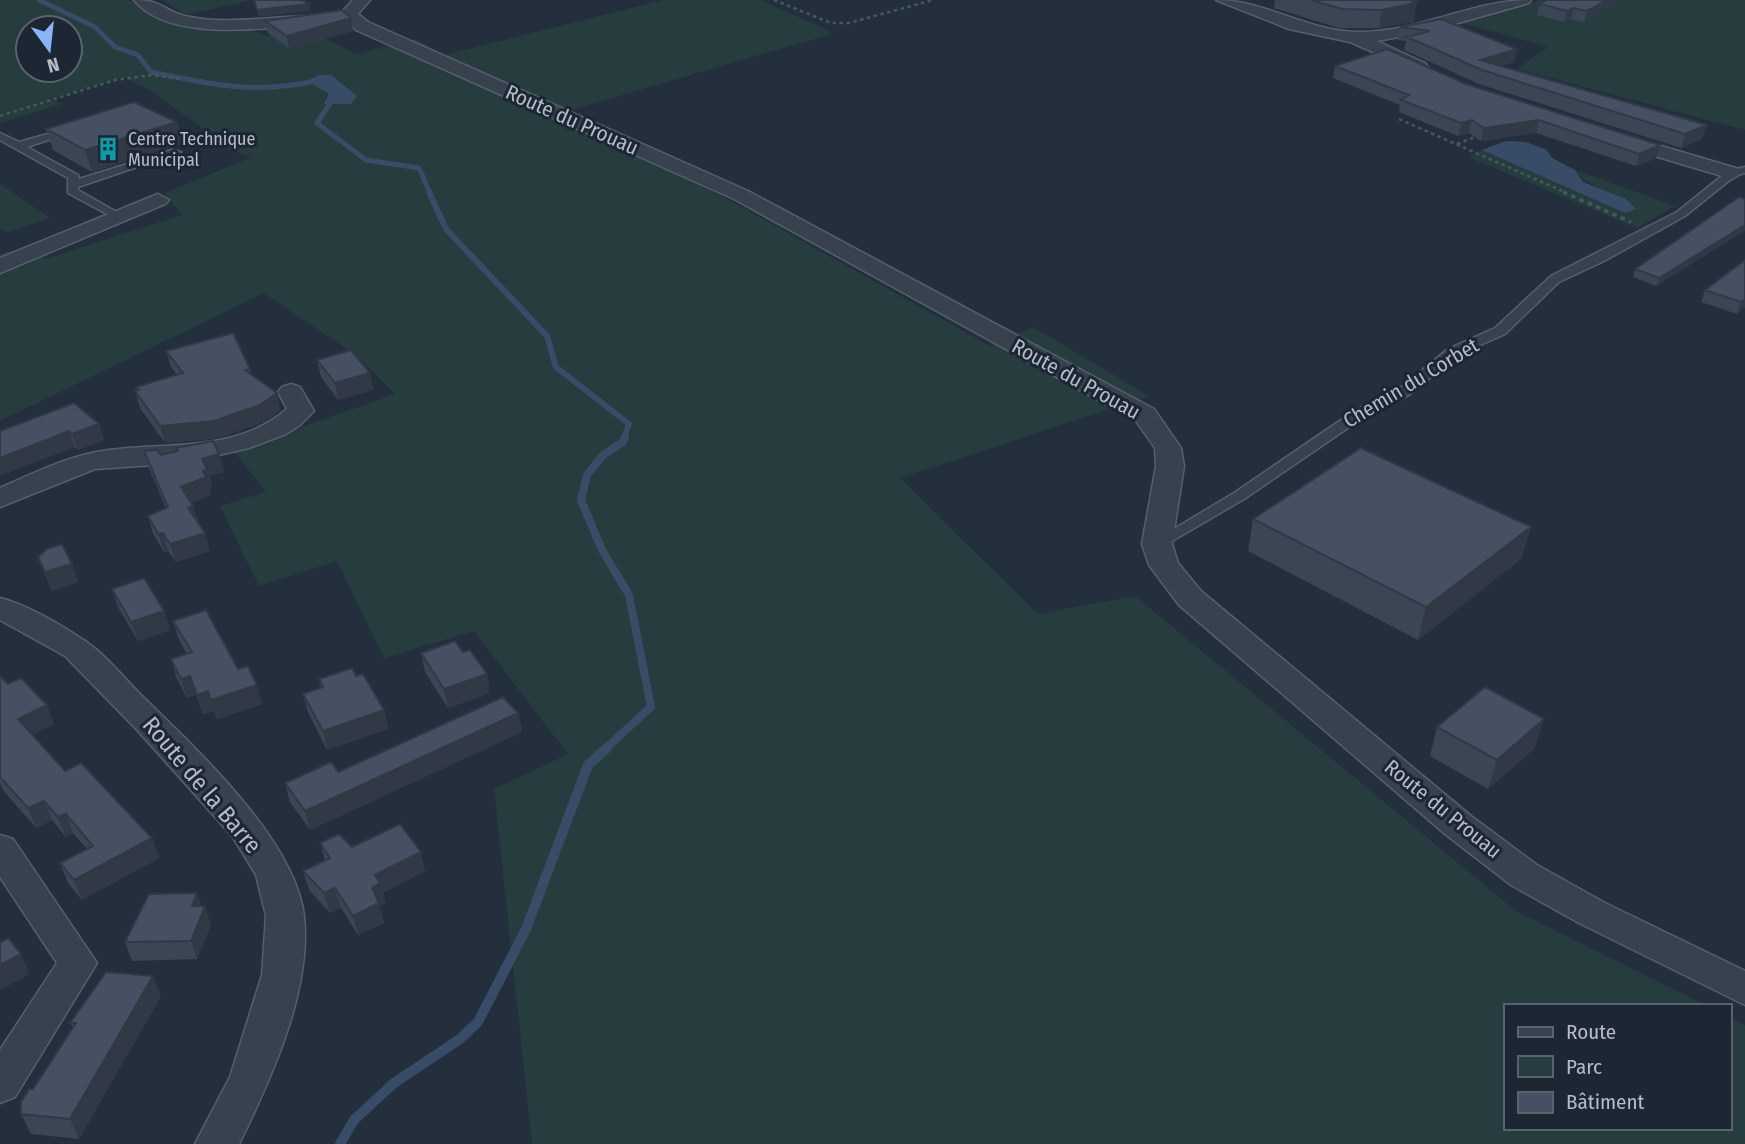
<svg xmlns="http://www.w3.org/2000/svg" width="1745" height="1144" viewBox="0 0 1745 1144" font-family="'Fira Sans Condensed',sans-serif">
<rect width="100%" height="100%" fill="#242f3e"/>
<!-- green -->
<path fill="#263c3f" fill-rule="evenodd" d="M0,0H127L146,5L170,21L244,28L268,36L302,28L357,54L416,39L444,55L663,0H761L828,30L831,34L554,115L720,195L990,346L1033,327L1149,396L900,478L1038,614L1135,596L1516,911L1707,1006H1505V1128H1729V1017L1745,1025V1144H532L494,789L568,754L474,631L384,658L337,561L259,586L220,506L266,492L234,451L395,394L356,355L264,293L0,421V254L7,251L48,258L182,215L165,193L252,157L214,144L200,126L151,91L124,77L50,99L62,104L0,123ZM28,28H70V70H28Z
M162,0H251L187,15Z
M1541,0H1745V130L1517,69L1548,47L1462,23Z
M1482,150L1625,213L1636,209C1617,190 1590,191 1575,170L1675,206L1637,228L1468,157Z
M0,184L50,218L8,232L0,229Z"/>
<!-- water -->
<path fill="#394c67" d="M319,75H331L357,96L351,104H324L329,94L307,81Z
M1506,141L1526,142L1547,150L1552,158L1575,170L1583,182L1626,199L1636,209L1625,213L1482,150Z"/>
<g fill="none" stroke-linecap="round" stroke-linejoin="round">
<!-- stream-far3 -->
<path stroke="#394c67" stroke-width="5" d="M39,0L95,27L115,47L138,55L151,72C213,85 256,95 320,80
M335,96L317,123L366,160L419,168L430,193"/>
<!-- stream-far2 -->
<path stroke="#394c67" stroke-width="6" d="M429,192L446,229L547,336L556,367L629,424L624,438"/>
<!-- stream-far1 -->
<path stroke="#394c67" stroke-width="8" d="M605,749L651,707L629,595L602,550L581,500L587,475L603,455L623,442L625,436"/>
<!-- stream -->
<path stroke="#394c67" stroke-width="10" d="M340,1144L354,1120L394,1083L460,1039L478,1022L526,929L588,765L607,748"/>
<!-- lane casing -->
<g stroke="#565f6c" stroke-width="3">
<path id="lane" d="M66,129L75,131L27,147L78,175L79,179L172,150L181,152L78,187V190L120,214L122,216L116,219L68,193V178L0,140V133L19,142Z
M1745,167V173L1736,175L1685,216L1604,261L1559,282L1505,334L1458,355L1409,395L1367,415L1244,499L1162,547H1152L1149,544L1234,493L1357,409L1399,389L1448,349L1495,328L1551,276L1677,212L1728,171Z"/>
</g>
<!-- street casing -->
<g stroke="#565f6c" stroke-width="3">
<path id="street" d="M134,0C163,0 162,10 185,16C223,25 268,17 306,16L314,21L306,26C257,28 169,42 134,0Z
M353,0H370L358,14L368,22L748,191L1154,409L1181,448L1184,466L1172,544L1178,563L1201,591L1471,816L1537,865L1605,903L1745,971V1005L1579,923L1511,885L1445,834L1179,605L1149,565L1142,544L1156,466L1155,448L1136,421L734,199L356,30L340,14Z
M1216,0C1265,0 1307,31 1357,32C1417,33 1472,0 1531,0L1529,3L1430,31L1377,41L1425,63L1428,67L1425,71L1419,72L1350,42L1289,29Z
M1621,134L1739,169L1742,173L1732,179L1614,144L1611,140L1614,136Z
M158,194L169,200L165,204L0,273V258Z
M291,384L300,387L314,411L300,425L286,434L249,448L184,463L95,469L0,507V488C31,474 62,459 96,452C160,440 232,456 287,409L278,392L282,387Z
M0,598C28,605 61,625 85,641C105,654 122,676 139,693C193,746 295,839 304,916C312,990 271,1079 239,1144H195L230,1077L262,975L266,916L256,875L232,836L138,731L65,656L0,620Z
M0,835L13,839L97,963L15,1097L0,1103V1050L57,963L0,877Z"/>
</g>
<!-- path-far1 -->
<path stroke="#44595c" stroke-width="2.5" stroke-dasharray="3.5 3.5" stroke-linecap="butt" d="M774,0L831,23H849L933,0
M0,116L115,80L153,75L180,79
M1399,119L1567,193
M1457,144L1478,136"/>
<!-- path -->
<path stroke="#44595c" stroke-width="3.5" stroke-dasharray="4.5 4.5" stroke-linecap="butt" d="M1563,192L1631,222"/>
<!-- lane -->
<use href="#lane" fill="#38414e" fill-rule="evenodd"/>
<!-- street -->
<use href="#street" fill="#38414e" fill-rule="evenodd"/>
</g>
<!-- wall -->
<path fill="#3b4654" d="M1275,0H1412L1417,1L1413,22L1379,28H1339L1274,8Z
M1547,0H1624L1584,22L1571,19L1564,22L1537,15L1540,4Z
M1441,19L1514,62L1501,66L1702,139L1681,148L1479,84L1404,50L1406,41L1397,40L1400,27Z
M265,21L353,31L289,49L268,33Z
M1335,66L1466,84L1660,145L1656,158L1636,166L1536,133L1481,141L1469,133L1458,136L1399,112L1400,105L1333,78Z
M177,122L183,143L92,172L53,150L46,129Z
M1739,197L1656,286L1633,277L1635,269Z
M1745,260V307L1737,314L1701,302L1705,290Z
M166,351L250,369L251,374L281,410L264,422L219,438L165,443L140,408L135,391L137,390L136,387L177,375L171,367Z
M317,360L370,373L373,390L338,400L321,377Z
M99,424L104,440L78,450L75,447L0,431Z
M176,448L219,454L224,472L209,476L212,488H209L211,495L191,503L210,551L176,562L168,551L164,552L153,534L148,516L166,508L149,468L144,451L161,455L177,451Z
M1253,519L1531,527L1521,559L1418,640L1248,551Z
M38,557L72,564L78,582L52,591Z
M112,589L164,611L170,630L138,641L118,607Z
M173,621L238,669L262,704L217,719L214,711L203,714L196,695L187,698L177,679L171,659L187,654L179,640Z
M463,652L490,693L448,708L425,672L421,653Z
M0,676L8,684L54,724L32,735L65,771L152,838L159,858L82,900L68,883L60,863L87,849L73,833L66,837L52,820L36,828L3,790L0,783Z
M356,676L384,710L388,729L327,750L308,712L303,694L321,688L319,679Z
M518,713L522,732L310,830L290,802L285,783L338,772Z
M1437,727L1535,748L1488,789L1430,756Z
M320,843L352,847L425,871L383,893L385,903L379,906L384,923L358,935L341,908L330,913L309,890L303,871L325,860Z
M202,906L211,925L197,959L132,961L125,942Z
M161,996L79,1139L31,1134L21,1114L33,1089L73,1028L70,1023Z"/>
<!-- shaded-wall -->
<path fill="#303945" d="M1607,0H1624L1584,22L1587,11Z
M1417,1L1413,22L1379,28L1382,10Z
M310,4L311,11L259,17L257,10Z
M1574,8L1571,19L1564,22L1567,11Z
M351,18L353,31L289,49L287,36Z
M1517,49L1514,62L1482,71L1480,60Z
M1472,120L1469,133L1458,136L1461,123Z
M1539,120L1536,133L1481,141L1484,128Z
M177,122L183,143L92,172L85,150Z
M1707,125L1702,139L1681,148L1685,134Z
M1660,145L1656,158L1636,166L1639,154Z
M1745,225V231L1656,286L1659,278Z
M1745,299V307L1737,314L1741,302Z
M370,373L373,390L338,400L335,383Z
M277,393L281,410L264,422L219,438L165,443L160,426Z
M99,424L104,440L78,450L72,434Z
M69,431L75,447L0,476V458Z
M219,454L224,472L209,476L212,488H209L211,495L186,505L181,487L203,471L202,459Z
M193,506L198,524L188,508Z
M1531,527L1521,559L1418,640L1426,607Z
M163,533L168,551L164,552L158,534Z
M205,533L210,551L176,562L170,544Z
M72,564L78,582L52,591L45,572Z
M164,611L170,630L138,641L131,622Z
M487,674L490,693L448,708L444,689Z
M190,676L196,695L187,698L181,679Z
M257,685L262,704L217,719L211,700Z
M208,691L214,711L203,714L197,695Z
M47,705L54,724L25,738L18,719Z
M384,710L388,729L327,750L323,731Z
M518,713L522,732L310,830L305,811Z
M1544,719L1535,748L1488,789L1497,760Z
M44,801L52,820L36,828L28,808Z
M66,814L73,833L66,837L58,817Z
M152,838L159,858L82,900L74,880Z
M421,852L425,871L383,893L385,903L379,906L384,923L358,935L353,916L372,888L375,875Z
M335,888L341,908L330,913L324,893Z
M197,893L203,911L205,906L211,925L197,959L191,941L192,906Z
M21,954L30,974L0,990V965Z
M153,976L161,996L79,1139L70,1119Z"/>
<!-- building -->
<path fill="#455162" stroke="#303945" stroke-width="2" d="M254,0H302L310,4L257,10Z
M1311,0H1412L1417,1L1413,2L1416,3L1382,10L1342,9Z
M1547,0H1607L1587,11L1574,8L1567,11L1540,4Z
M342,10L351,18L287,36L265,21Z
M1441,19L1517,49L1480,60L1707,125L1685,134L1482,70L1407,37L1430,31L1400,27Z
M1387,49L1466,84L1660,145L1639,154L1539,120L1484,128L1472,120L1461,123L1401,100L1409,95L1335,66Z
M134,102L177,122L85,150L46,129Z
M1739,197L1745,199V225L1659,278L1635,269Z
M1745,260V299L1741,302L1705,290Z
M233,333L250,369L245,370L277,393L260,405L214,421L160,426L135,391L139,390L136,387L183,373L166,351Z
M351,350L370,373L335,383L317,360Z
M74,403L99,424L72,434L69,431L0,458V431Z
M213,441L219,454L202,459L207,470L203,471L206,477L181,487L193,506L188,508L205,533L170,544L163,533L158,534L148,516L168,507L144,451L157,450L161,455L178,451L176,448Z
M1361,448L1531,527L1426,607L1253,519Z
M62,544L72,564L45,572L38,557L47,549Z
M144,578L164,611L131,622L112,589Z
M206,610L238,669L248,666L257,685L211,700L208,691L197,695L190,676L181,679L171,659L192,652L173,621Z
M455,641L463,652L470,650L487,674L444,689L421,653Z
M352,668L356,676L363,674L384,710L323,731L303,694L323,687L319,679Z
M0,676L8,684L21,678L47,705L18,719L65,771L81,763L152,838L74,880L60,863L93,846L66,814L58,817L44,801L28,808L0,777Z
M1485,687L1544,719L1497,760L1437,727Z
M503,697L518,713L305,811L285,783L331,762L338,772Z
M400,824L421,852L375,875L380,883L372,888L379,903L353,916L335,888L324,893L303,871L330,858L320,843L339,834L352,847Z
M197,893L192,906H205L191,941L125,942L149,894Z
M8,938L21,954L0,965V943Z
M106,972L153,976L70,1119L21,1114V1102L29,1089H33L76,1023H70Z"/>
<!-- icons -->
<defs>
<g id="building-bare" transform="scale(1.89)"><path d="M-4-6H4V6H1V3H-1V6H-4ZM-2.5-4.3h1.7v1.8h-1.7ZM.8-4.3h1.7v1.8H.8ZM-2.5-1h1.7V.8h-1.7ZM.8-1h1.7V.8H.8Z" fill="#0f9aa8" stroke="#1d2633" stroke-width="2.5" paint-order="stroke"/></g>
</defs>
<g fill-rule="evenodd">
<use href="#building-bare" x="108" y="149"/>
</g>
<g text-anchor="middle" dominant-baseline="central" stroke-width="6" stroke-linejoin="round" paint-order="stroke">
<!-- far-poi labels -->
<g font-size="18" fill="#b4bcc9" stroke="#1d2633" text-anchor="start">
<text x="128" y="139">Centre Technique<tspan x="128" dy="21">Municipal</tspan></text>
</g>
<!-- street labels -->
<g font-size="21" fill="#b4bcc9" stroke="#1d2633">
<text transform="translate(572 120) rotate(24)">Route du Prouau</text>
<text transform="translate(1076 379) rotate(29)">Route du Prouau</text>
<text transform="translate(1411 383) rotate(-31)">Chemin du Corbet</text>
<text transform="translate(1443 809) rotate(39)">Route du Prouau</text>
</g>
<!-- near-street labels -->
<g font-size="24" fill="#b4bcc9" stroke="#1d2633">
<text transform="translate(202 785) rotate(50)">Route de la Barre</text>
</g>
</g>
<!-- legend -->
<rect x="1504" y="1004" width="228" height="126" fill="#1d2633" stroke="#59626f" stroke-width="2"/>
<rect x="1518" y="1027" width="35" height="10" fill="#38414e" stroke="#59626f" stroke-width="2"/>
<text x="1566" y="1039" font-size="21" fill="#b4bcc9">Route</text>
<rect x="1518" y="1056" width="35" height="21" fill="#263c3f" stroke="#59626f" stroke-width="2"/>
<text x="1566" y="1074" font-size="21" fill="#b4bcc9">Parc</text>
<rect x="1518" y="1092" width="35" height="21" fill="#455162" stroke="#59626f" stroke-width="2"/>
<text x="1566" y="1109" font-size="21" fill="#b4bcc9">Bâtiment</text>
<!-- north arrow -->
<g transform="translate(49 49) rotate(165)"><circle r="33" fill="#1d2633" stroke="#59626f" stroke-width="2"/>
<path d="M0-5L12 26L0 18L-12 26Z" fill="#8ab4f8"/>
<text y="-10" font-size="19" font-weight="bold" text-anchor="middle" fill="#b4bcc9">N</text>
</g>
</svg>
